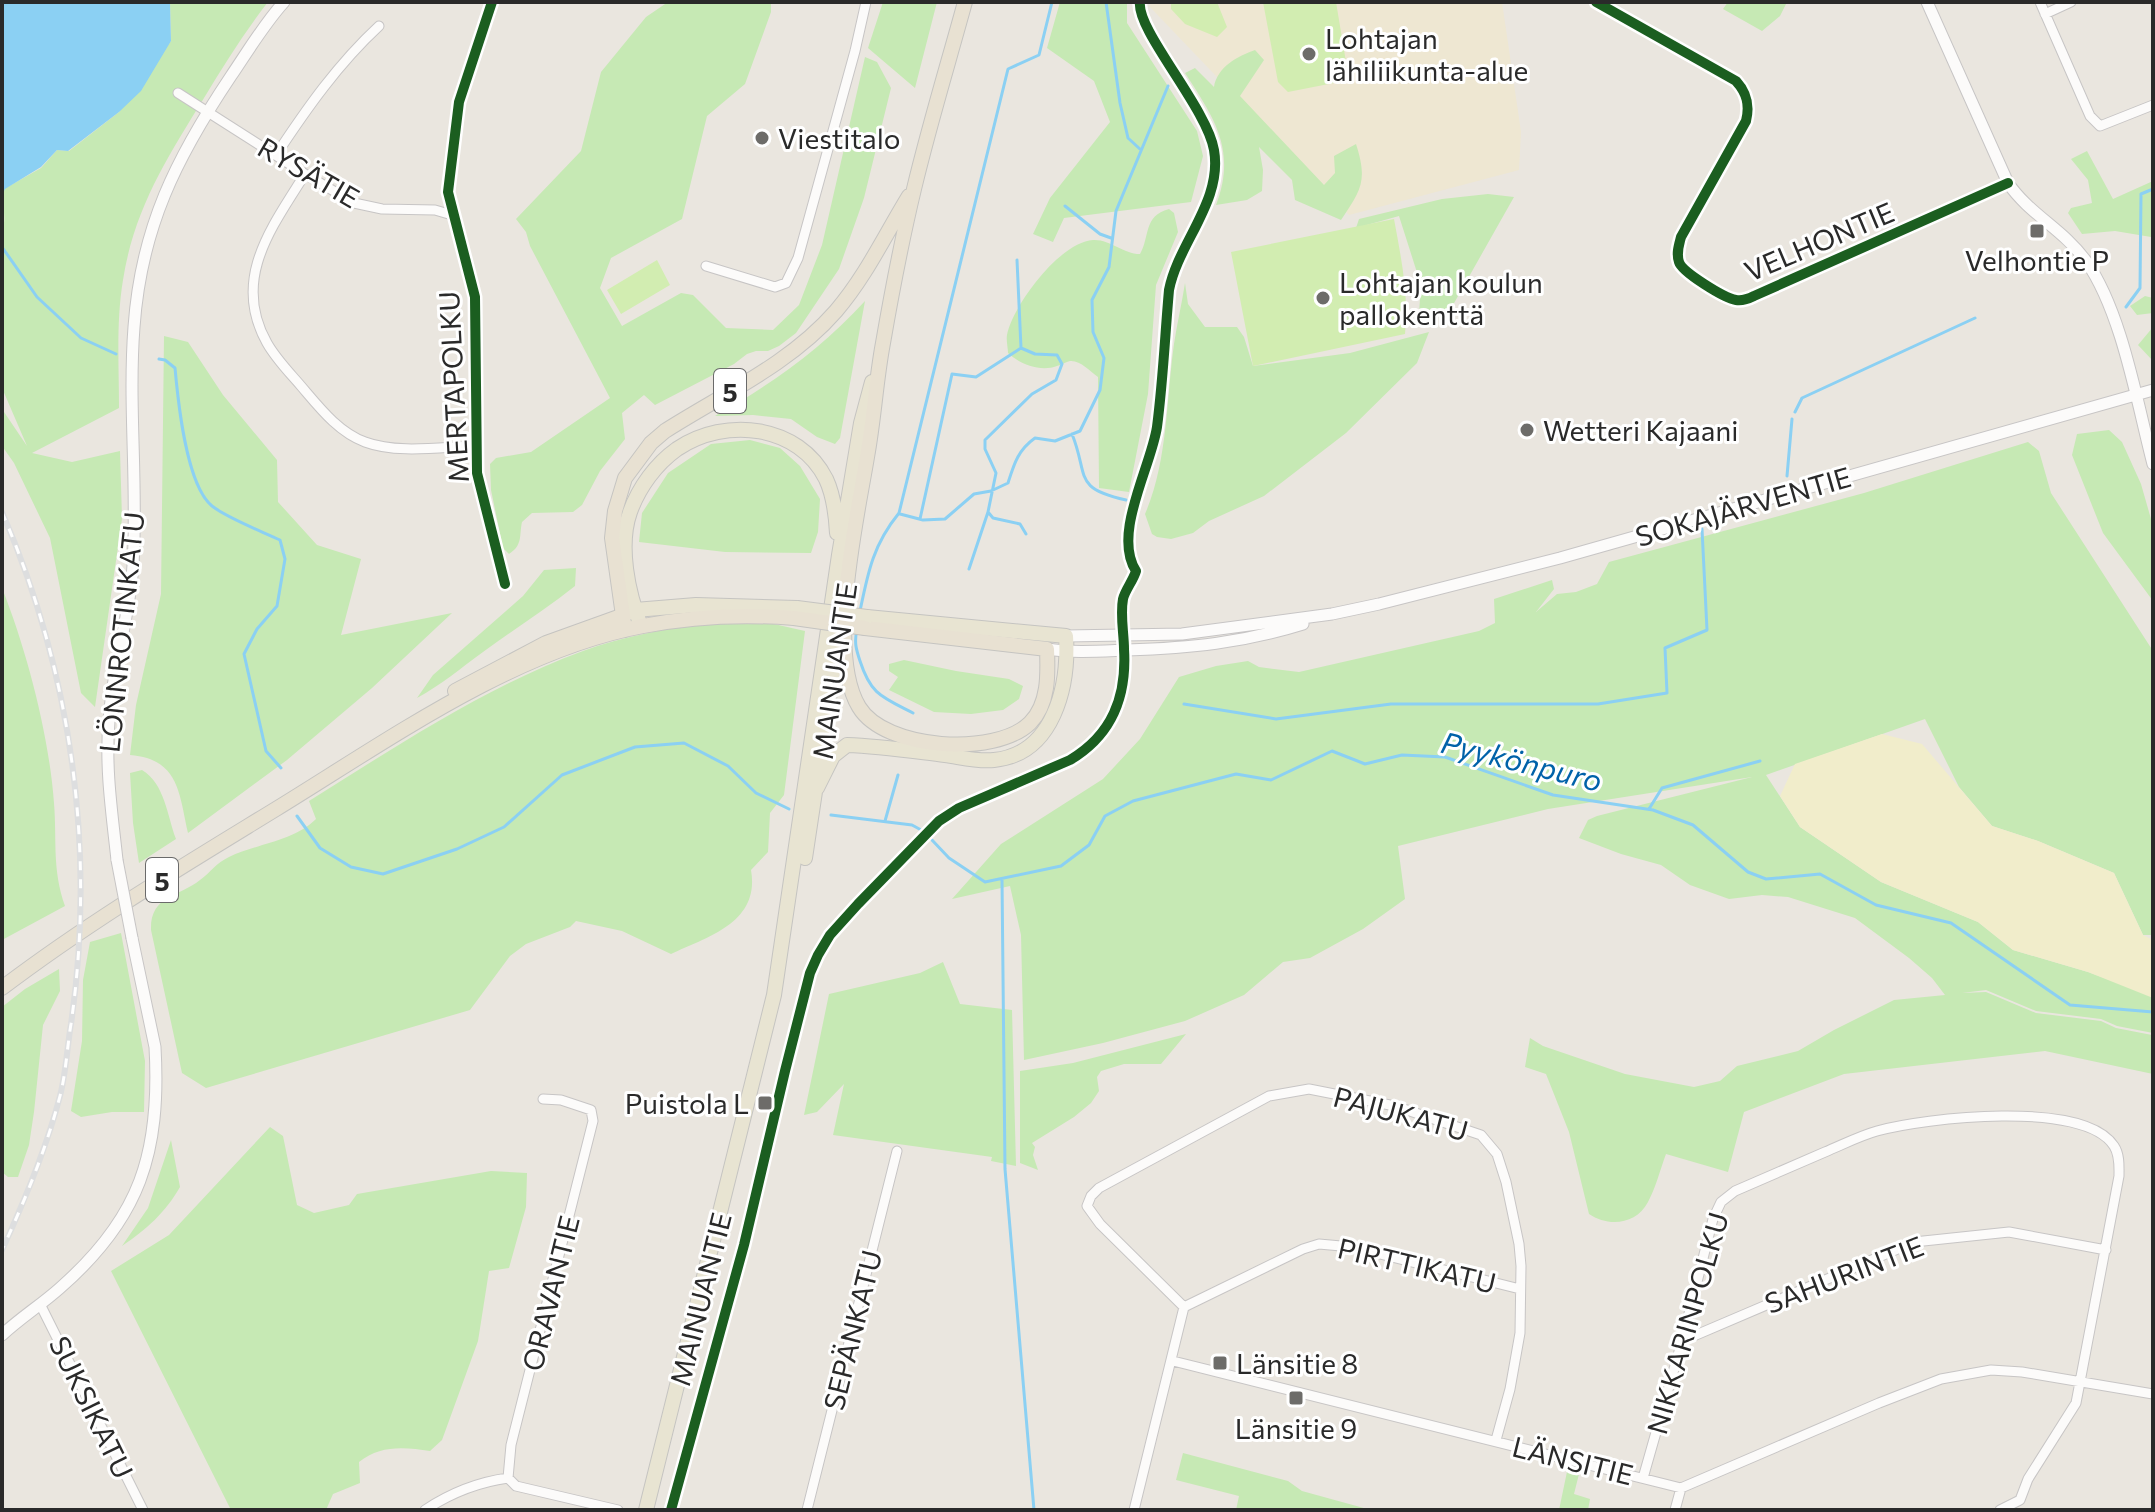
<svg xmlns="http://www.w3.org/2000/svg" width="2155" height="1512" viewBox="0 0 2155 1512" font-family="Commissioner,sans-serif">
<rect width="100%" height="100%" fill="#eae6df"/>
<!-- education -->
<path fill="#eee7d2" d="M1152,2H1502L1521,132L1519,170L1349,215L1149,6Z"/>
<!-- green -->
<path fill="#c6e9b4" d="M170,2H268C244,33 224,65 204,98C167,158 134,209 123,280C116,322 119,366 119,408L32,453L72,462L120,451L122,519L95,707L81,693L50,538L14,463L2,446V409L27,446L2,388V230C8,217 0,203 4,189L41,168L57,150L69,151L119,112L171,41Z
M668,2H771V12L745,84L707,116L682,219L611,258L600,288L622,326L681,293L693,295L726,328L773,330L799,305L822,245L865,57L877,62L891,88L864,198L839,269L796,333L779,346L768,351H756L747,354L734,364L655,405L644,395L622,413L625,439L600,471L582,505L573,512L532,513L522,522C519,536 523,545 509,554L503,548L491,490L490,464L496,458L531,452L610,398L530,246L526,232L516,219L581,151L601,72L646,17Z
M883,2H937L915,88L868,48Z
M1060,2H1127V23L1197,131L1203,156L1191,202L1064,218L1053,242L1033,234L1050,198L1110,122L1094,81L1047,48Z
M1728,2H1787L1780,16L1762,31L1723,9Z
M1255,50L1264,60L1240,96L1324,185L1335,173L1334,156L1356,144C1368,181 1361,190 1341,220L1295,200L1292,180L1259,147L1263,170L1262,191L1247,200L1216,205C1237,150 1214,118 1185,73L1195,68L1214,87C1217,67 1238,56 1255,50Z
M2087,151L2113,199L2153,181V249L2151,237L2115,231L2082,234L2068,213L2071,208L2092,203L2088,180L2071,159Z
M1488,194L1514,197L1449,312L1434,315L1419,313L1421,285L1399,216L1356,228L1359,219L1442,199Z
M1169,209L1174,213L1178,232L1156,285L1148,394L1129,492L1099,488L1098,377C1090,371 1080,360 1070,361C1069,361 1058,366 1057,366C1041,372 1021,365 1008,353C1008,348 1006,340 1007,335C1013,305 1060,242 1093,240C1110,239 1123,254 1140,254C1150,237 1143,216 1169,209Z
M1185,283L1188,304L1205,327H1237L1244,337L1253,366L1350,353L1429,332L1417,363L1346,433L1264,496L1209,521L1193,533L1171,539L1157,537L1152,534L1145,514C1168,461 1166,400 1174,344C1177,323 1182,303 1185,283Z
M2145,296L2153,298V313L2137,315L2130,306Z
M865,301L840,438L835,444L817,437L791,419L753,415L715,416C772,384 821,349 865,301Z
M2153,327V361L2138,345Z
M164,336L188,342L223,395L277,460L278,502L317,545L361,559L341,635L452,613L372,688L287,760L188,833C179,793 179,759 130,755L136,705L161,594Z
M2109,430L2122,442L2141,484L2153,526V601L2103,533L2072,455L2077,434Z
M750,440L780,448L800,466L820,499L818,532L811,553L725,552L639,542L642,513L668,473L711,444Z
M2028,442L2039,451L2051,493L2153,651V935H2143L2114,873L2038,841L1992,826L1959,787L1925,719L1766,775L1800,827L1881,882L1978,922L2013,950L2088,972L2153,996V1033L2117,1026L2101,1019L2036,1011L1986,990L1962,993L1986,992L2036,1013L2101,1021L2116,1028L2152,1035L2153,1074L2045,1051L1844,1074L1744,1112L1728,1172L1666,1154C1660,1170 1656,1187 1648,1202C1636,1225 1608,1227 1589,1214L1569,1132L1546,1074L1525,1067L1530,1038L1543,1046L1625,1074L1694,1087L1720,1081L1737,1066L1798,1051L1834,1030L1894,1000L1945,995L1932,978L1909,958L1855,918L1788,897L1762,895L1729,899L1690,885L1661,865L1621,854L1579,838L1588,820L1597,816L1752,777L1548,809L1398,846L1405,899L1363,929L1310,958L1283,962L1244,995L1185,1021L1103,1043L1024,1060L1021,935L1010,886L952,899L1001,844L1103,779L1140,739L1179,677L1216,666L1248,661L1259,667L1299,672L1479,631L1495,623L1494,599L1552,580L1554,589L1536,612L1557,594L1576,592L1597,584L1609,562L1864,493Z
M576,568L575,586C545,610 514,629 483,652C461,668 441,685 417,698L433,675L523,596L544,570Z
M2,588C27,651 49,735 54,803C57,841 52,869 65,906L2,940Z
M708,623L774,624L805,631L784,795L770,813L768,852L751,870C760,922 710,936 671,954L622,931L576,921L570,927L526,944L510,956L470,1010L206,1088L182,1073L151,930C150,895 179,897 200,880C211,872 216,863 229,857C256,844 294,841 316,819L309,801C397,746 485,687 583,651C623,636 666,629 708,623Z
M904,660L956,671L1009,679L1023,686L1019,699L1003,710L971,714L934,712L889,690L898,677L889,671V664Z
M142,770C165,784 167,815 176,839L139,863L133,823L130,773Z
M121,933L145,1061L144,1112H112L81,1117L71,1111L82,1041L83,980L90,942Z
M943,962L960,1004L1012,1010L1016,1166L991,1161L992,1157L833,1135L844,1084L817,1112L804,1115L829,994L920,973Z
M59,969L60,991L43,1025L34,1112L29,1145L18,1177H8L2,1172V1007L25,989Z
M1186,1034L1161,1064H1124L1101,1071L1097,1077L1099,1091L1091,1103L1074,1117L1032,1143L1035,1147L1033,1155L1038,1170L1020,1163V1071L1073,1063Z
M270,1127L283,1136L297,1205L314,1213L349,1205L357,1194L491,1171L527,1173L526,1207L509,1268L489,1271L478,1341L442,1440L430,1451C404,1447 380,1445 359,1462L360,1483L333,1494L326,1510H231L111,1271L169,1235Z
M171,1140L180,1187C165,1213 147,1229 122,1246L148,1208Z
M1183,1453L1288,1481L1302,1491L1371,1510H1236L1239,1496L1176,1480Z
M1568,1467L1580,1470L1574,1494L1590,1499L1588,1510H1559Z"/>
<!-- sand -->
<path fill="#f1edcb" d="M1882,734L1922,744L1992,826L2038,841L2114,873L2143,935L2153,940V998L2088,972L2013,950L1978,922L1881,882L1800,827L1780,796L1795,764Z"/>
<!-- pitch -->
<path fill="#d2edb1" d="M1171,2H1217L1227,27L1217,37L1185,24L1171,9Z
M1263,2H1336L1349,80L1288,92L1278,82Z
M1394,219C1401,257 1409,295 1405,334L1253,366L1231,252Z
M657,260L670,285L621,314L607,290Z"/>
<!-- water -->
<path fill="#8bd0f3" d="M2,2H170L171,41L141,91L119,112L68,151L57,150L41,167L5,189L2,195Z"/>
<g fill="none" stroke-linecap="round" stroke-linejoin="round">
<!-- stream -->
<path stroke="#8bd0f3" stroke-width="3" d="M1106,2L1120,103L1128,138L1141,150
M1065,206L1100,234L1111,238
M2,247L37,297L81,338L116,354
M2126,307L2140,288L2141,194L2153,189
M1021,348L1035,354L1057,355L1062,364L1056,380L1032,394L985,440V449L996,473L988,512L993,518L1020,524L1026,534
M159,359L165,360L175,368C178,401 186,485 212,506C227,518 261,531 280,540L285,559L277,606L257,629L244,654L266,751L281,768
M1795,412L1802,398L1975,318
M1072,434C1089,476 1072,488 1126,500
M1787,476L1792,419
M900,514L923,520L945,519L974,494L991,491L1008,483C1014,464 1018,450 1035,438L1055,441L1080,431L1100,390L1104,358L1093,332L1092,300L1109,267L1116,211L1168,86
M920,519L952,374L976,377L1021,348L1017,260
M969,569L988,512
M860,611C868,572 873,545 899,513L1008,69L1039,55L1052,2
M857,630C854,642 856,649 860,661C871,695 882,697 913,713
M1184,704L1276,719L1391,704H1598L1667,693L1665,648L1707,630L1702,529
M1649,809L1662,788L1760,761
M831,815L912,825L923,831
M297,816L320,848L351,867L383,874L457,849L504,827L562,775L635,747L684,743L728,766L756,793L789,809
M885,821L898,775
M932,840L949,858L985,882L1061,866L1089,845L1105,816L1133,801L1236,774L1271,780L1332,751L1365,764L1402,755L1445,757L1553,795L1653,810L1693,825L1748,872L1766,879L1820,874L1876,905L1951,923L2070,1005L2153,1012
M1002,879L1005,1169L1034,1510"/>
<!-- minor casing -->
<g stroke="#c7c5c5" stroke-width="11">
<path id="minor" d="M1596,2L1736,81C1747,93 1750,105 1746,121L1681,237C1679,245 1676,253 1679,262C1682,272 1724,298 1736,300C1742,301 1748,299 1754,296L2008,183
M2040,2L2090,116L2100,126L2153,105
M2045,14L2071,2
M178,93L305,174L354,203L382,209L435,210L452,215
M276,155C307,108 338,64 379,26
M305,174C272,227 231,279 267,343C276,359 289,372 301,386C319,407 338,432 365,442C397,454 441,447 475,446
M706,266L775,287L786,283L798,258L855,51L866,2
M40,1304L143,1510
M1184,1307L1303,1249L1319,1244L1352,1247L1520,1289
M1682,1341L1914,1242L2009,1232L2106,1250
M1173,1361L1681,1488L1879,1403L1941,1379L1991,1370L2022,1372L2153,1394
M508,1478L511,1445L593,1121L591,1110L561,1100L543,1099
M508,1478L516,1486L618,1510
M1643,1478L1682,1341L1713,1219L1721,1202L1735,1191C1765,1178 1795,1165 1825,1152C1842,1145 1859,1136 1877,1131C1924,1118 2084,1099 2114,1146C2120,1155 2119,1167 2119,1176L2076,1403L2028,1479L2020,1500L2000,1510
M425,1510C449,1494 479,1482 508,1478
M807,1510L897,1151
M1134,1510L1184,1307L1100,1224L1087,1206L1091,1196L1099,1188L1269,1096L1309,1089L1395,1106L1481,1135L1497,1154L1506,1182L1519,1244L1521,1266L1520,1333L1510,1389L1496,1440
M1675,1510L1681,1488"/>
</g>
<!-- tertiary casing -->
<g stroke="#c7c5c5" stroke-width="13">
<path id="tertiary" d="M1927,2L2008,183C2029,214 2064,230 2086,261C2122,312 2137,403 2153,464
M1066,636L1182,634L1332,614L1379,604L1560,558L2153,390
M1047,649C1073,653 1100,651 1127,650C1190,648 1242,643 1303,624
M117,860C112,813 105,768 109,721C112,668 130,617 133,565C138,486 128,406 134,327C141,228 176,158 231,76C248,51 264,24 284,2
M2,1335C20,1318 41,1305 60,1288C140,1218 161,1153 155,1047L132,938"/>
</g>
<!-- primary casing -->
<g stroke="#c5c4c1" stroke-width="16">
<path id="primary" d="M627,613L635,610L696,605L797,608
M641,626C628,593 618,546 630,512C639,487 656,464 677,449C726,416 799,425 826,479C834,496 836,515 837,533
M817,788L833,756L847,745C880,746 912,751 945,755C960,757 978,762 994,760C1054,754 1069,686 1066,636L867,617
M805,858L840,626
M646,1510L774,995L839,555L861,423L872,382"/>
</g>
<!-- trunk casing -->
<g stroke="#c5c4c1" stroke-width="16">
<path id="trunk" d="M865,628L1047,649C1048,674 1049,704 1030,723C995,757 885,750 859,707C826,652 857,518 867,457C874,419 876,380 883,343C892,291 902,239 914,189C929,126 948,64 965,2
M625,630L612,538L615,511L625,478L651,443L665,431C723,394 790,364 836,311C866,276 885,235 909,196
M455,691L546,643L621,616
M2,988C89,922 183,866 276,809C387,741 514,650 643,626C694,616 743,614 794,618"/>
</g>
<!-- minor -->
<use href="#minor" stroke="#fcfbfa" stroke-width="9"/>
<!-- tertiary -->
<use href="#tertiary" stroke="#fcfbfa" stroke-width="11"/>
<!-- primary -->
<use href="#primary" stroke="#e8e4d2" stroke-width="14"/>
<!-- trunk -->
<use href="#trunk" stroke="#e8e1d2" stroke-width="14"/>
<!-- rail casing -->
<g stroke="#dddedf" stroke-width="6">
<path id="rail" d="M2,512C72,674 96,850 71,1024C67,1048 66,1073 60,1096C46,1150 25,1200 2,1250"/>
</g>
<!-- rail -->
<use href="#rail" stroke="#fff" stroke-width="3" stroke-dasharray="9" stroke-linecap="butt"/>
<!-- tertiary-bridge casing -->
<g stroke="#c7c5c5" stroke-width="13" stroke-linecap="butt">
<path id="tertiary-bridge" d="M117,860L132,938"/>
</g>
<!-- primary-bridge casing -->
<g stroke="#c5c4c1" stroke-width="16" stroke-linecap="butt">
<path id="primary-bridge" d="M797,608L867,617"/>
</g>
<!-- trunk-bridge casing -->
<g stroke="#c5c4c1" stroke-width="16" stroke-linecap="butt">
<path id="trunk-bridge" d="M794,618L865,628"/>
</g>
<!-- tertiary-bridge -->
<use href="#tertiary-bridge" stroke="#fcfbfa" stroke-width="11"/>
<!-- primary-bridge -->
<use href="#primary-bridge" stroke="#e8e4d2" stroke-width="14"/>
<!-- trunk-bridge -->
<use href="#trunk-bridge" stroke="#e8e1d2" stroke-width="14"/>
<!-- cycleway casing -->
<g stroke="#fff" stroke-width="15">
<path id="cycleway" d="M492,2L459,102L448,192L475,297L477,473L505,584
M1596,2L1736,81C1747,93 1750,105 1746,121L1681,237C1679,245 1676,253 1679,262C1682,272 1724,298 1736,300C1742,301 1748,299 1754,296L2008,183
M671,1510L744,1245L785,1071L810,973L818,955L830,935L858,904L939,821L959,808L1070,760C1112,735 1127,697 1124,649C1124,634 1120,615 1123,599C1125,590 1133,581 1136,571C1112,534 1151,467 1157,427C1163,381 1165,335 1169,290C1178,243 1223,201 1214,150C1207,108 1136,30 1140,2"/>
</g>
<!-- cycleway -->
<use href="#cycleway" stroke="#1b5e20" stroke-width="10"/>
</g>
<!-- markers -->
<g fill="#6d6c69" stroke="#fff" stroke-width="3">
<circle cx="1309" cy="54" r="8"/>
<circle cx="762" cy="138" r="8"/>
<rect x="2029" y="223" width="16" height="16" rx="4"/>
<circle cx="1323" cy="298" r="8"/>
<circle cx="1527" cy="430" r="8"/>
<rect x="757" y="1095" width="16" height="16" rx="4"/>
<rect x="1212" y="1355" width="16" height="16" rx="4"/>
<rect x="1288" y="1390" width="16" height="16" rx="4"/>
</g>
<g text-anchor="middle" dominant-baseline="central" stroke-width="6" stroke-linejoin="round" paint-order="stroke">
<!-- shield labels -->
<g fill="#fff" stroke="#6a6a6a" stroke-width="2">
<rect x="714" y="369" width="32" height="44" rx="6"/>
<rect x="146" y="858" width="32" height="44" rx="6"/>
</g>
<g font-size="26" font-weight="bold" fill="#2a2a2a">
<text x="730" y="391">5</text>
<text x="162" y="880">5</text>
</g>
<!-- poi labels -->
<g font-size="28" fill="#2a2a2a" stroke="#fff" text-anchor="start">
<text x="1325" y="38">Lohtajan<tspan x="1325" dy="32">lähiliikunta-alue</tspan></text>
<text x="778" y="138">Viestitalo</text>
<text x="2037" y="260" text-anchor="middle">Velhontie P</text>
<text x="1339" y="282">Lohtajan koulun<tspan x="1339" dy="32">pallokenttä</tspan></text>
<text x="1543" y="430">Wetteri Kajaani</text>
<text x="749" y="1103" text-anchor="end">Puistola L</text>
<text x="1236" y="1363">Länsitie 8</text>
<text x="1296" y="1428" text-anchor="middle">Länsitie 9</text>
</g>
<!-- street labels -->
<g font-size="28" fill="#2a2a2a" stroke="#fff">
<text transform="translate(309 172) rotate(30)">RYSÄTIE</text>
<text transform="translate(1819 241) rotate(-23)">VELHONTIE</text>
<text transform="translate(453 387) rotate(-93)">MERTAPOLKU</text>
<text transform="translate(1743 506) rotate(-16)">SOKAJÄRVENTIE</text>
<text transform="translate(121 632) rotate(-84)">LÖNNROTINKATU</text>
<text transform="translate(834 671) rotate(-82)">MAINUANTIE</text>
<text transform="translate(1401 1113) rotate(15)">PAJUKATU</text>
<text transform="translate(1417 1265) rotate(13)">PIRTTIKATU</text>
<text transform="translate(1844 1274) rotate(-21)">SAHURINTIE</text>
<text transform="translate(550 1293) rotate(-76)">ORAVANTIE</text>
<text transform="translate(700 1299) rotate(-76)">MAINUANTIE</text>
<text transform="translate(1687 1323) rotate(-74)">NIKKARINPOLKU</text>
<text transform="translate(852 1330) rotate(-76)">SEPÄNKATU</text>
<text transform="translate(92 1407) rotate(64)">SUKSIKATU</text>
<text transform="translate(1573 1460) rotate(14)">LÄNSITIE</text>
</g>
<!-- water labels -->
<g font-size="30" font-style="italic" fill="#0062a9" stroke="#fff">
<text transform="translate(1522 760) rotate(14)">Pyykönpuro</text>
</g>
</g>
<!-- border -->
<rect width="2155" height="1512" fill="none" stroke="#2a2a2a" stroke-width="8"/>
</svg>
